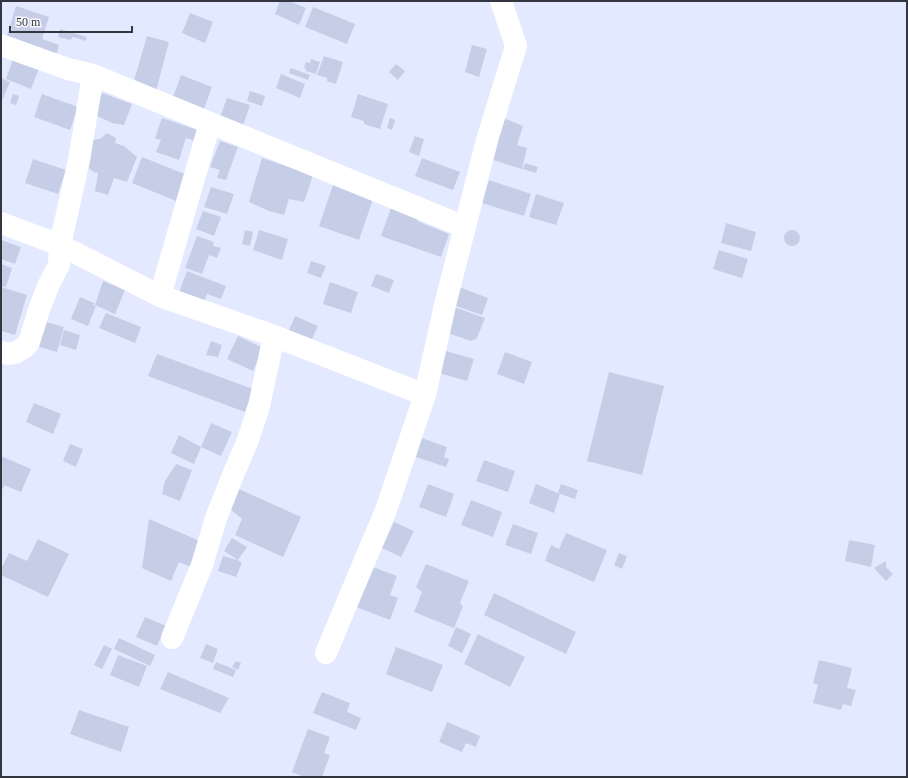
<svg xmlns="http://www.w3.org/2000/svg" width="908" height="778" viewBox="0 0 908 778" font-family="Georgia,serif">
<rect width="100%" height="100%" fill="#e3e9fe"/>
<!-- building -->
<path fill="#c6cee7" d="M280,1H289L306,8L299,25L275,14Z
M16,6L49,17L42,39L59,45L56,56L6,39Z
M313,7L355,24L347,44L305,27Z
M190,13L213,22L205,43L182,33Z
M60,29L87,37L86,41L73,37L70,40L58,37Z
M147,36L169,42L156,91L133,84Z
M472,45L487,49L479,77L465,72Z
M14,56L40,66L31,89L6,79Z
M324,56L343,62L336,84L327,81V78L317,75Z
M311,59L320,62L316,74L306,71V69L304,68L306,62L310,63Z
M396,64L405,71L398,80L389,72Z
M291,68L310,75L308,80L289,73Z
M281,74L305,84L300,98L276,88Z
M181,75L212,87L204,109L173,97Z
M1,78L10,82L1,103Z
M250,91L265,96L262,106L247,101Z
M102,93L132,104L124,125L112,123L95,115Z
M13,94L19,96L16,105L10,103Z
M42,94L78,107L70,130L34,117Z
M358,94L388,104L380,129L364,124V121L351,117Z
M227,98L250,105L242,129L219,120Z
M501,117L523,126L517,145L527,148L522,169L493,160L498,143L495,142Z
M162,118L198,130L195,141L186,138L179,160L156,152L161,140L155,138Z
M390,118L395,120L392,130L387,128Z
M107,133L116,138L115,143L124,146L137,157L127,182L114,178L108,195L95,191L98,173L94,172L87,167L90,140L100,139Z
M415,136L424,139L419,156L409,152Z
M220,141L238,147L226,180L217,178L220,170L210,167Z
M142,157L187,175L176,201L132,183Z
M262,158L313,175L304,202L289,199L284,215L269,211L249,202Z
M422,158L460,172L453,190L415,176Z
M33,159L66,170L58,194L25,183Z
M525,163L538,167L536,173L523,169Z
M489,180L531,194L524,216L482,203Z
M333,185L373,199L359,240L319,226Z
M211,187L234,194L227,214L204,207Z
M536,194L564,203L556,225L529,217Z
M391,208L418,217L417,221L449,234L441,257L381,236Z
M203,211L221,217L214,236L196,229Z
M726,223L756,232L751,251L721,243Z
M245,230L253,232L250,246L242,244Z
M259,230L288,239L282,260L253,250Z
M784 238a8 8 0 1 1 16 0a8 8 0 1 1-16 0Z
M197,236L214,242L213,246L221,248L217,258L209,255L202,274L185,268Z
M1,240L21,247L15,264L1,259Z
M719,250L748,259L742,278L713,269Z
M311,261L326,266L321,278L307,273Z
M1,264L12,268L6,287L1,286Z
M187,271L226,286L221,299L207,294L204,303L179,293Z
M376,274L394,280L389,293L371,286Z
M103,281L125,290L115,314L95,305Z
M330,282L358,292L351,313L323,304Z
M1,287L27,295L15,335L1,331Z
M459,287L488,298L482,315L453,305Z
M80,297L94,303L93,305L96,306L88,326L71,319Z
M454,307L485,318L477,338L471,341L445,332Z
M106,313L141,327L135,343L99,328Z
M295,316L318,326L309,345L287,335Z
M43,321L64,327L57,352L36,346Z
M64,330L80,335L76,350L60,345Z
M238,336L263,348L253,371L227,359Z
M211,341L222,345L218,357L206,355Z
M446,351L474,359L467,381L439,373Z
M505,352L532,362L524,384L497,374Z
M157,354L253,389L245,412L148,376Z
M609,372L664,386L642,475L587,461Z
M34,403L61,414L53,434L26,422Z
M211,423L232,432L221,456L201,447Z
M179,435L201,447L194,464L171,453Z
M422,438L447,447L444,457L449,459L446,467L416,457Z
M70,444L83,449L76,467L63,461Z
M1,456L31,469L21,492L4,485L1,493Z
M484,460L515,471L508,492L476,481Z
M176,464L192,470L180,501L162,494L165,481Z
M428,484L454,494L446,517L419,507Z
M536,484L560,494L554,513L529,503Z
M561,484L578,490L575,499L558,493Z
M239,489L301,517L283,557L235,535L242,519L230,509Z
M471,500L502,512L493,537L461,525Z
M149,519L202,542L191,567L179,562L171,581L142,568Z
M394,522L414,531L401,557L382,548Z
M513,524L538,533L531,554L505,545Z
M566,533L607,550L594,582L545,561L551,545L559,549Z
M232,538L247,547L238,560L242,563L236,577L218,571L223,556L238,560L224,551Z
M38,539L69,554L48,597L1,575V569L9,553L27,561Z
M849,540L875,545L871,567L845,561Z
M619,553L627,556L622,569L614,565Z
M886,561V567L893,574L886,581L874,568Z
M426,564L469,581L460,603L463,606L454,628L414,612L422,592L416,587Z
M373,567L397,576L390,595L398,598L390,620L351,605Z
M494,593L576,632L566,654L484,615Z
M145,617L166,626L157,646L136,637Z
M456,627L471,634L462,653L448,646Z
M478,634L525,657L510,687L464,664Z
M119,638L155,655L150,666L114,649Z
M206,644L218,649L213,663L200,658Z
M104,645L112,649L102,669L94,665Z
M396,647L443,665L432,692L386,674Z
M118,655L147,666L139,687L110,675Z
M819,660L852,668L847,688L856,690L851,706L843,704L841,710L813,703L818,685L813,683Z
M236,661L241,663L238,670L232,667Z
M216,662L236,670L233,677L213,669Z
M168,672L229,698L220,713L160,689Z
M322,692L350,703L347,712L361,718L356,730L313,713Z
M79,710L129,727L121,752L70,734Z
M447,722L480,736L476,747L466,743L462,752L439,742Z
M308,729L330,737L324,753L330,755L322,777H304L292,772Z"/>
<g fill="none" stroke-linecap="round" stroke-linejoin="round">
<!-- minor -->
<path stroke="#fff" stroke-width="22" d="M1,45L68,69L93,75L465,227
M1,223L60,245L160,296L274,336L425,395
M160,296L210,123
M1,352L9,354L15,353L25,347L29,342L40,307L49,284L59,265L60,245L79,160L93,75
M172,638L202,565L216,518L233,475L248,440L259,406L274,336
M326,653L386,510L425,395L445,305L487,140L516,46L501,1"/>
</g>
<!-- border -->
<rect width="908" height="778" fill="none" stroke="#333640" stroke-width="4"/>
<!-- scale -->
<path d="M10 26v6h122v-6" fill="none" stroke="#333640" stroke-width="2"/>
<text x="16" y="26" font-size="12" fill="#333640" stroke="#f5f7fc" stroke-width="3" paint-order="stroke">50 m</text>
</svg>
